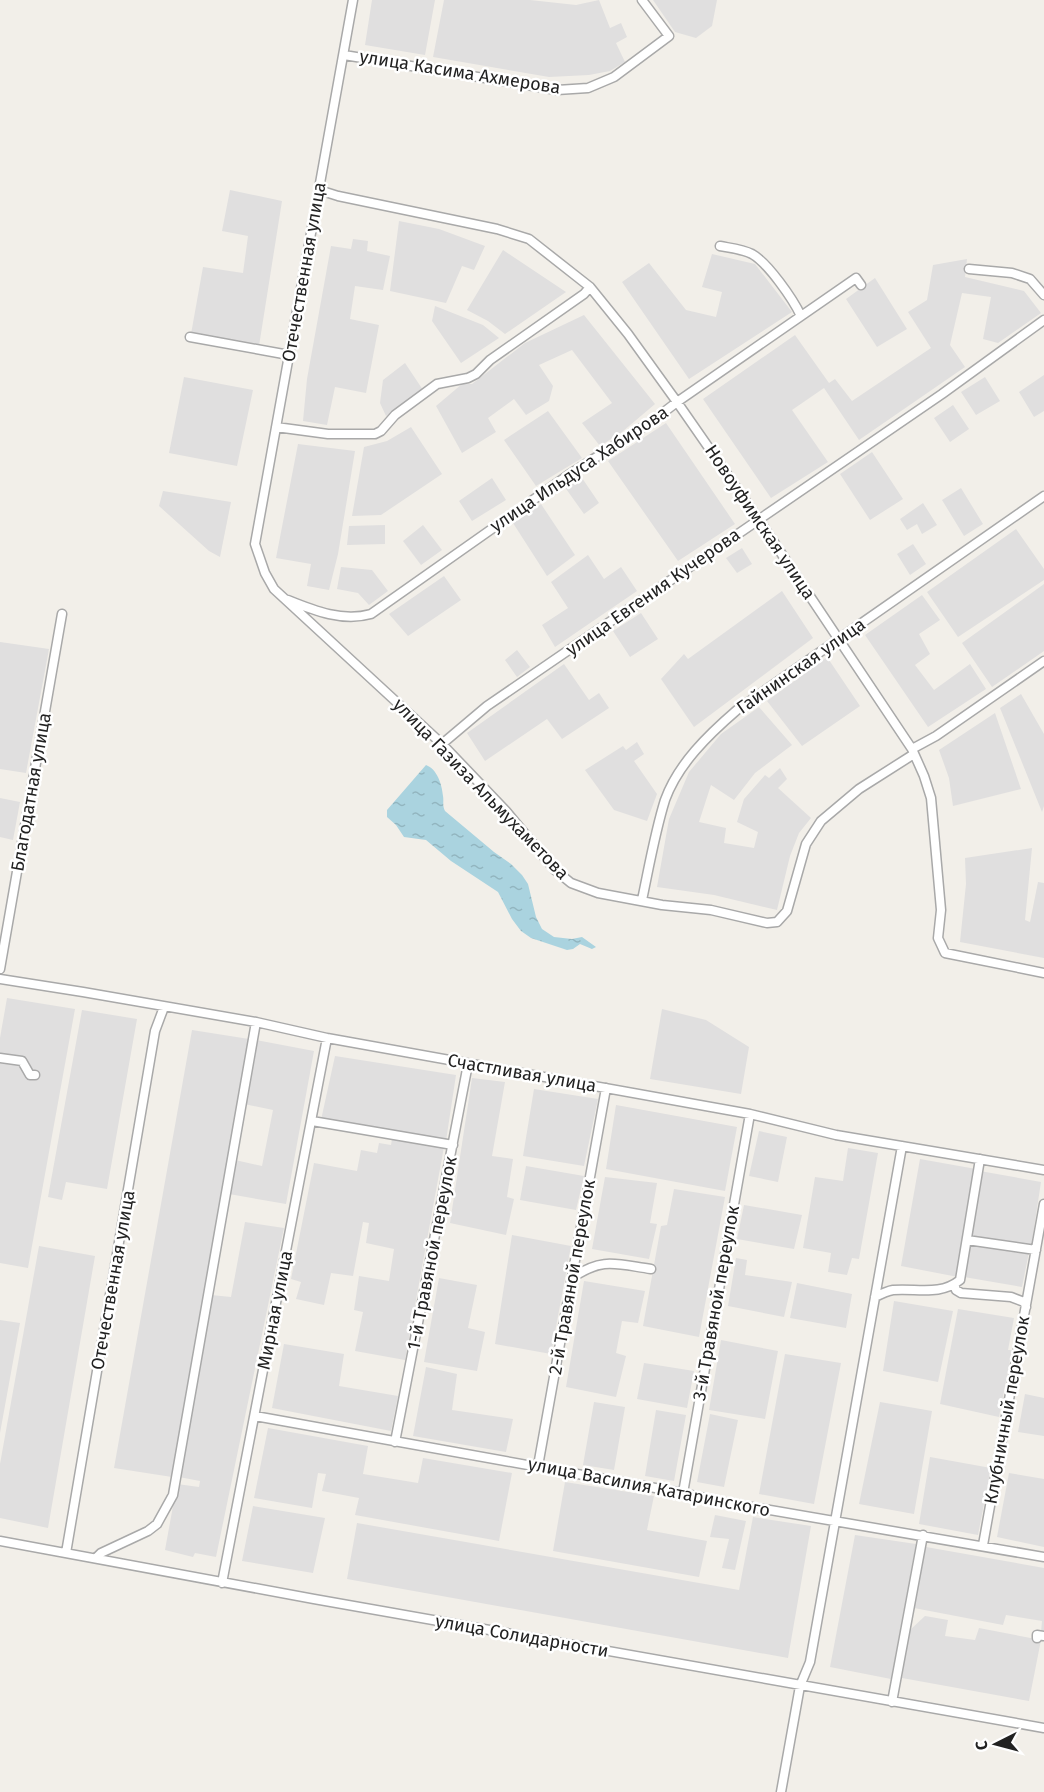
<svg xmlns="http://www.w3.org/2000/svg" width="1044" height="1792" viewBox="0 0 1044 1792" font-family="'Fira Sans',sans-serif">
<defs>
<pattern id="water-ripples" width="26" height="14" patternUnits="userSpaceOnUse" patternTransform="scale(1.5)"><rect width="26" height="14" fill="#aad3df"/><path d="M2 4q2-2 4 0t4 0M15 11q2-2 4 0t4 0" fill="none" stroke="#92b5bf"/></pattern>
</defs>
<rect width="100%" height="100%" fill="#f2efe9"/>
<!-- residential -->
<path fill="#e0dfdf" d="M372,0H435L425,55L365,45Z
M444,0H530L576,5L599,0L610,28L621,23L627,37L616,43L625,62L610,71L589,75L549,77L433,57Z
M653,0H717L712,26L696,38L675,32Z
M230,190L282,201L259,346L191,334L203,267L243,273L248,236L222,231Z
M399,221L439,229L485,246L474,270L462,266L446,303L390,291Z
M353,239L368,241L367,251L390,256L383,290L355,286L350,319L379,325L366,393L335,387L327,425L303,421L307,379L331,246L351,249Z
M503,250L566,292L505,334L488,321L467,310Z
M712,254L755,264L792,312L689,379L622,282L649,263L686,310L716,317L722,292L702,287Z
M967,259L965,277L1024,291L1041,313L998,343L983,339L991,297L962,293L950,345L965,367L859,440L824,388L792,410L828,462L771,498L703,399L795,335L829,383L835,379L852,401L931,348L908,312L927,300L933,265Z
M875,278L907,329L877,347L846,299Z
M435,306L483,325L499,338L461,363L432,321Z
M584,315L655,404L622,432L600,446L582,423L612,403L572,350L539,365L553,386L549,401L526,415L514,399L488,418L496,432L462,453L436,406L462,384H472L525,343Z
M405,363L423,390L386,416L380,403L383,380Z
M1044,375V411L1034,417L1019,392Z
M184,377L253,390L237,466L169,453Z
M985,377L1000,401L976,415L961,392Z
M953,405L969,429L950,442L934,418Z
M548,411L582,458L536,486L504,440Z
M666,423L735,524L678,561L608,461Z
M411,427L442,474L381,515L352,516L364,447L387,441Z
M298,444L355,451L338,554L329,590L307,586L311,564L276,558Z
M872,452L903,499L870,520L840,474Z
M580,475L599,503L584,514L564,486Z
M492,478L506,500L472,521L459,501Z
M961,488L983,524L964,536L942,500Z
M163,491L231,502L220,557L209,551L159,506Z
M923,503L937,525L922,534L917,524L907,530L900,519Z
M541,504L575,555L547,576L513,523Z
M385,525V544L347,545L349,526Z
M423,525L442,550L421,565L403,541Z
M1016,529L1044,569V580L958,637L927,592Z
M913,544L926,564L910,575L897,554Z
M742,548L752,564L737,573L726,558Z
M588,555L604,579L621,567L637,591L555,647L542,625L568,608L551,582Z
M341,567L372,570L388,591L369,605L358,593L337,589Z
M444,576L461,600L408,636L389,614Z
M1044,584V651L992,687L962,643Z
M782,591L813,638L694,727L661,679L684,654L688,659Z
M922,595L940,620L919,634L930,654L915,665L934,690L970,664L986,689L928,727L865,635Z
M641,613L658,639L630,657L613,631Z
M0,642L49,649L26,773L0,769Z
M517,650L530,667L517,677L505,660Z
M827,657L860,706L802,746L767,701Z
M564,664L589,700L599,693L609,708L562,739L547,719L485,761L467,733Z
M1021,694L1044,734V806L1042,812L1000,708Z
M759,707L792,745L755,773L734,800L711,785L699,822L726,828L724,843L754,848L758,832L737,822L744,799L765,775L769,778L780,768L787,779L778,788L811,818L799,833L790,856L777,910L714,895L657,887L669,819L689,772L721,734Z
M995,713L1021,789L953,806L949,778L939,750Z
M637,742L644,754L634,761L657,794L647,821L614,810L585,770L623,746L626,750Z
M0,798L20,802L13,840L0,837Z
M1032,848L1025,920L1030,922L1038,882L1044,883V958L960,942L966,884L965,858Z
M7,998L75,1009L28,1268L0,1263V1060L18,1063L19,1056L0,1053V1038Z
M662,1009L706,1020L749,1047L741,1094L650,1079Z
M82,1010L137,1019L107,1189L66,1182L62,1200L48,1197Z
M192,1030L249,1039L172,1477L114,1468Z
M256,1040L314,1051L286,1204L229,1194L235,1160L262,1166L273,1110L244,1104Z
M335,1056L456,1075L446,1141L321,1120Z
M472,1078L505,1082L492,1156L513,1159L507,1197L514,1199L506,1235L450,1223Z
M534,1089L598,1099L584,1166L523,1156Z
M616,1105L737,1127L725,1191L606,1169Z
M759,1131L787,1137L778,1182L749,1176Z
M392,1139L444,1147L405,1360L355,1351L363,1312L354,1310L359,1276L389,1281L394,1249L366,1243L369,1223L363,1222L353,1276L331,1273L324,1305L296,1299L301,1282L291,1279L314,1163L357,1171L361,1150L377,1153L379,1143L391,1145Z
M848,1148L878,1153L859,1259L852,1258L847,1275L828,1272L831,1253L803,1248L815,1177L843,1181Z
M920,1159L976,1169L958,1277L901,1266Z
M526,1166L584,1176L576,1210L520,1200Z
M980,1171L1041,1182L1031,1248L970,1237Z
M605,1177L657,1183L650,1223L657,1224L649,1259L592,1249Z
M674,1189L725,1197L699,1337L643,1326L661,1226L667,1225Z
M744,1205L802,1215L794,1249L737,1239Z
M245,1222L284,1228L216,1557L195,1553L193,1557L165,1550L177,1484L199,1487L200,1481L179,1477L211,1295L231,1297Z
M512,1235L571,1246L551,1354L495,1344Z
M969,1243L1029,1252L1022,1287L964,1277Z
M39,1246L95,1256L48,1528L0,1518V1464Z
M736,1258L747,1260L745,1275L792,1282L784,1317L728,1306Z
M439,1278L477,1285L468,1328L485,1332L477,1371L424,1362Z
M584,1281L645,1291L638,1323L622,1321L616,1353L626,1356L616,1397L566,1387Z
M797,1283L852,1294L846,1328L790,1318Z
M894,1301L953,1311L938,1382L883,1371Z
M958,1309L1014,1318L1008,1350H1012L999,1417L940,1404Z
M0,1320L20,1323L0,1433Z
M721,1340L778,1351L765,1419L709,1410Z
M284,1344L344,1354L339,1386L398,1396L391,1431L272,1408Z
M785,1354L841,1363L814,1504L759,1494Z
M644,1363L694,1371L687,1408L637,1399Z
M426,1367L457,1374L452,1410L513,1419L506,1452L413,1436Z
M1025,1394L1044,1398V1436L1018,1432Z
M594,1402L625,1407L614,1470L583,1465Z
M880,1402L932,1411L914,1514L859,1504Z
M656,1410L686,1415L674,1481L645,1476Z
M710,1414L738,1420L724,1487L697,1482Z
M268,1428L368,1446L363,1474L418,1483L423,1458L512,1473L499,1541L355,1515L359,1498L322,1491L326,1474L318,1473L312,1508L254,1498Z
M930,1457L991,1468L978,1535L919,1524Z
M1009,1473L1044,1479V1547L997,1537Z
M565,1482L654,1496L647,1530L707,1541L699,1577L553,1551Z
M253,1506L325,1518L313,1573L242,1561Z
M715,1515L746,1521L735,1570L722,1568L729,1539L710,1537Z
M753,1517L811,1526L788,1658L347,1579L357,1523L739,1590Z
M855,1535L916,1544L891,1679L830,1667Z
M926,1547L1044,1568V1633L1041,1632L1042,1621L1006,1615L1003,1625L914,1608Z
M925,1616L948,1620L945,1636L975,1640L979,1628L1041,1640L1029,1701L902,1678L910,1630Z"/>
<!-- water -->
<path fill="url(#water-ripples)" d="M426,765C437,769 442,784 443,796C444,802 442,805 445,811L494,852L511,864L522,875L528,884L536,917L542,929L554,937L572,939L582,937L596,947L592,949L580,944L573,949L567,950L531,938L521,931L512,919L498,892L451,861L426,840L404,837L396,825L387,817V810Z"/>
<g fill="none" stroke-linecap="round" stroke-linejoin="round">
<!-- minor casing -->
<g stroke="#a9a9a9" stroke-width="11">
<path id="minor" d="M353,0L255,544L265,573L274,589L442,744L506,811L555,870L571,883L598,893L662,905L711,910L767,923L777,922L787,911L806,844L821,821L859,789L914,754
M344,55L557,90L588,88L614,77L669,36L642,0
M319,190L338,196L497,229L529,239L590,287L628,334L677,402L759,520L912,749L924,776L931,798L941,910L938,938L945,953L1044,973
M720,246C730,248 742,249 752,254C768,263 793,299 801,316
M969,269L1012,273L1030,279L1044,295
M190,337L289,355
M276,427L328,434H375L381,431L395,415L437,384L468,378L476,374L490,360L584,294L590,287
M288,600C315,611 343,622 371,614L567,476L651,422L677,402L856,278L861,285
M442,744L487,706L942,394L1044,320
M912,749L936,736L1044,661
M642,900C649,867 655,832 665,800C678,764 708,735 737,710L1044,496
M0,969L62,614
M0,979L83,992L256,1022L327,1038L750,1114L836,1135L1044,1170
M0,1058L22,1061L30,1075H35
M312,1121L453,1145
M967,1240L1036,1250
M572,1278C602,1257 616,1264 651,1269
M954,1284L956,1290L961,1293L1011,1297L1024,1302L1026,1307
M875,1297C881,1294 887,1291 893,1290C917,1288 940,1296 960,1280L980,1159
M255,1416L683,1493L723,1502L1044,1557
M395,1442L468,1064
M538,1466L606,1088
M683,1493L750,1114
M0,1541L314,1599L1044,1728
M983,1545L1044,1204
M66,1553L155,1031L164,1007
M96,1558L101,1553L148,1531L157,1524L173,1495L256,1022
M222,1583L327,1038
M1037,1638V1635L1044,1636
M892,1702L923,1535
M781,1792L800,1686L810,1662L902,1146"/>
</g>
<!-- minor -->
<use href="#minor" stroke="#fff" stroke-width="8"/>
</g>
<g text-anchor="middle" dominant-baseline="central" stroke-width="5" stroke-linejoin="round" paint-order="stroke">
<!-- street labels -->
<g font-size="18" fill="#222" stroke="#fff">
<text transform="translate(460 72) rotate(9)">улица Касима Ахмерова</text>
<text transform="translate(304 272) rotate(-80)">Отечественная улица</text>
<text transform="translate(579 469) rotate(-34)">улица Ильдуса Хабирова</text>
<text transform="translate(760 522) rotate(56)">Новоуфимская улица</text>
<text transform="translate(653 592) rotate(-35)">улица Евгения Кучерова</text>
<text transform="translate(801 666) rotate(-35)">Гайнинская улица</text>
<text transform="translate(481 789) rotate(46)">улица Газиза Альмухаметова</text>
<text transform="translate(31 792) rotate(-80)">Благодатная улица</text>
<text transform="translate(522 1073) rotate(10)">Счастливая улица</text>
<text transform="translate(432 1253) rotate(-79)">1-й Травяной переулок</text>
<text transform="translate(572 1277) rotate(-80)">2-й Травяной переулок</text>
<text transform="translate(113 1280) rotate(-80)">Отечественная улица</text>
<text transform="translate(716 1303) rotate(-80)">3-й Травяной переулок</text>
<text transform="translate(275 1310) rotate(-79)">Мирная улица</text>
<text transform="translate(1007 1410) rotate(-80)">Клубничный переулок</text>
<text transform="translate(649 1487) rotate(11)">улица Василия Катаринского</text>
<text transform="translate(522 1636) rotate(10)">улица Солидарности</text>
</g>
</g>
<!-- north arrow -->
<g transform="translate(996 1744) rotate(264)" stroke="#ffffff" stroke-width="4.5" paint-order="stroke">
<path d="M0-4.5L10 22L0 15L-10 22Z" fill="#222222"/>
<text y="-9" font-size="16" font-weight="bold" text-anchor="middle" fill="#222222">С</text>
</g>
</svg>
